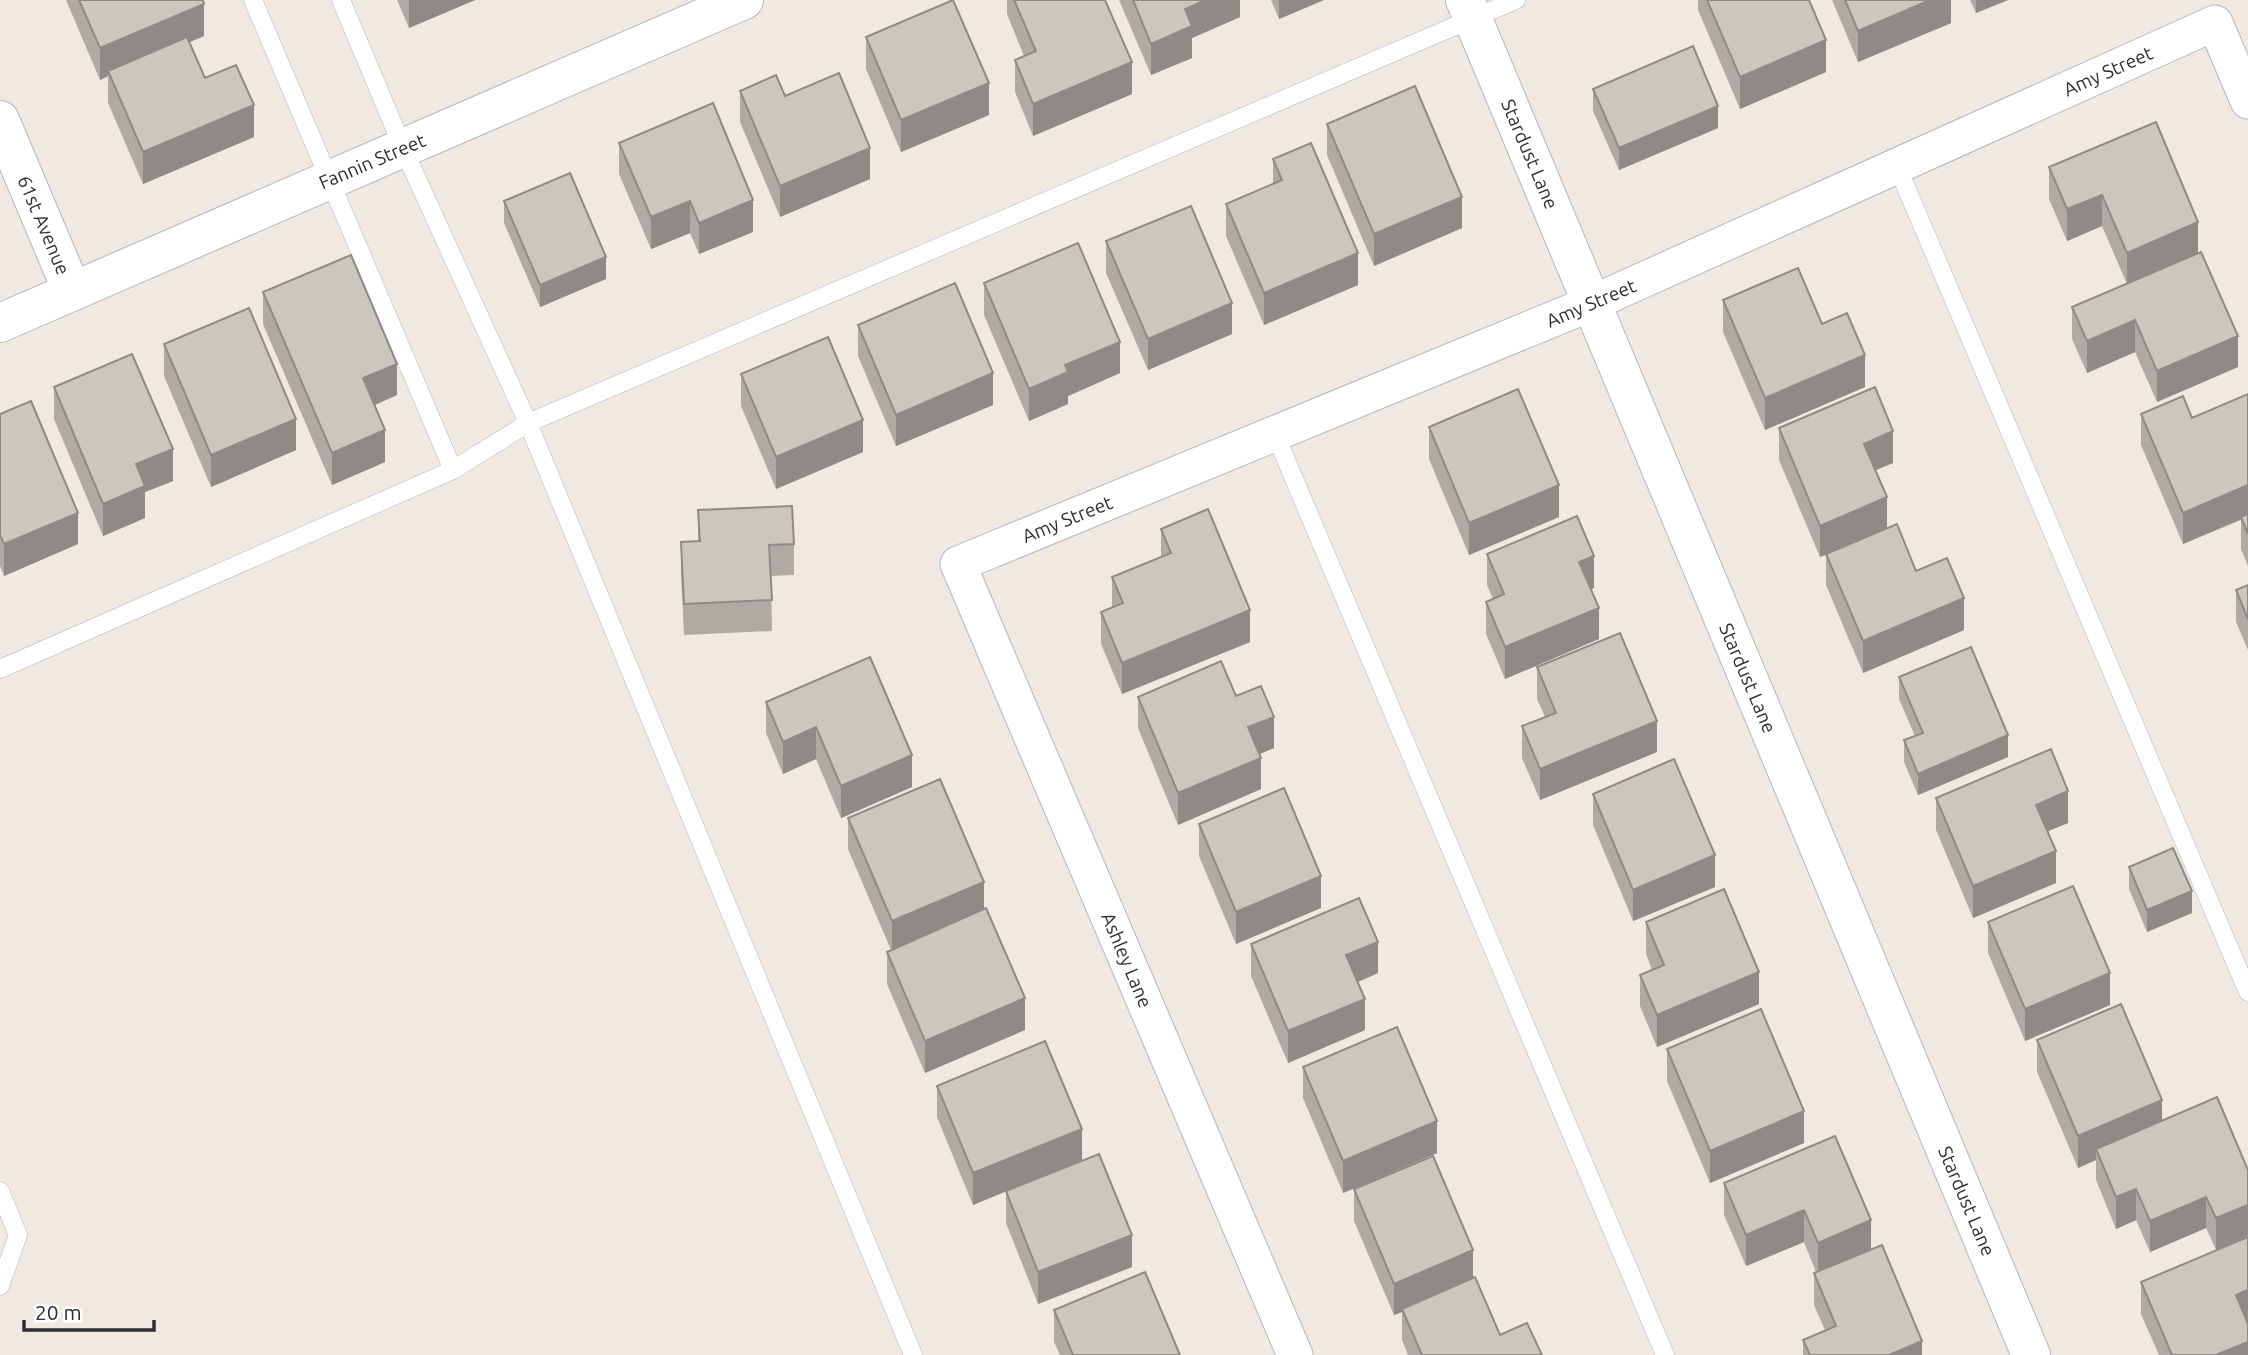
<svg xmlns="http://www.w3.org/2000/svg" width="2248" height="1355" viewBox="0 0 2248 1355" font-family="Ubuntu,sans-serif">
<rect width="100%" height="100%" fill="#efe9e1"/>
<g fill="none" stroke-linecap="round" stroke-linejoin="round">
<!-- service casing -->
<g stroke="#b4b7c1" stroke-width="19">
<path id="service" d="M253,0L453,470
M341,0L403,148L528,423L913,1355
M1897,166L2248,992
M1275,434L1665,1355
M0,669L453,470L528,423L1516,0
M0,1191L18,1235L0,1286"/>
</g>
<!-- minor casing -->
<g stroke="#b4b7c1" stroke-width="37">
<path id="minor" d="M1295,1355L958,564L1592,303L2215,23L2248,101"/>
</g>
<!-- tertiary casing -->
<g stroke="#b4b7c1" stroke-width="40">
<path id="tertiary" d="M1465,0L2031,1355
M0,120L72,291
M0,323L744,0"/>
</g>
<!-- service -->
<use href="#service" stroke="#fff" stroke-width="18"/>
<!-- minor -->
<use href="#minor" stroke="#fff" stroke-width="35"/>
<!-- tertiary -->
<use href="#tertiary" stroke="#fff" stroke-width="38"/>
</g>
<!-- wall -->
<path fill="#afaba4" d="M66,0H203L204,36L189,42L205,78L254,137L143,184L108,103V76L100,80Z
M397,0H475L409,28Z
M1007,0H1105L1132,94L1033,136L1015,92V60L1024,56L1007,14Z
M1119,0H1240V17L1192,38V58L1151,75Z
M1271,0H1324L1279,19Z
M1698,0H1809L1826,72L1740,109L1698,10Z
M1832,0H1951V23L1858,62Z
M1970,0H2008L1976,13Z
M866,37L989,115L901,152L866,69Z
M1593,89L1718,128L1619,170L1593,111Z
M740,91L785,96L870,179L780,217L740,122Z
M2156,122L2198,253L2238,367L2157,402L2135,352L2087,373L2072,339V307L2127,284L2102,226L2067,241L2049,199V167Z
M1327,124L1462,228L1374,266L1327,155Z
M619,143L753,232L699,254L690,233L651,249L619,174Z
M1273,159L1358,285L1264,325L1226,236V204L1273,184Z
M504,201L606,279L540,307L504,223Z
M1106,241L1232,334L1148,370L1106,273Z
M984,283L1120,373L1068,396V404L1029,421L984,315Z
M263,292L397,395L375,405L385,462L332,485L263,324Z
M1723,300L1822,324L1865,387L1765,430L1723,332Z
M858,325L993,405L896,446L858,356Z
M164,344L296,450L211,487L164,376Z
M741,374L863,452L776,489L741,406Z
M54,387L173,481L145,492V518L103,536L54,419Z
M2248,394V566L2241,549V520L2183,544L2141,445V414L2192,418Z
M0,414L78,544L4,576L0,566Z
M1429,427L1559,517L1469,555L1429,459Z
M1779,428L1893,463L1876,470L1887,528L1916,571L1964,630L1863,673L1826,585V555L1820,557L1779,460Z
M698,510L794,544V575L771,576L772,631L684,635L681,573V542L698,541Z
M1161,529L1250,642L1122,694L1101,644V612L1112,607V577L1161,557Z
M1487,554L1594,588L1591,589L1599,639L1505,679L1486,634V602L1493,599L1487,585Z
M2248,585V650L2236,622V590Z
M870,657L912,787L841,818L816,759L783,774L766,733V702Z
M1537,667L1657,752L1540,800L1522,758V726L1545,717L1537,699Z
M1899,677L2008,757L1918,795L1904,762V740L1915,736L1899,699Z
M1236,696L1274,748L1259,754L1261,789L1178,825L1138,728V697Z
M1593,794L1715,887L1633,921L1593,825Z
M1936,798L2068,823L2048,831L2056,883L1973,918L1936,830Z
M848,818L984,909L1025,1030L925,1073L887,984V952L891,950L848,849Z
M1199,824L1321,908L1236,944L1199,856Z
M2129,867L2192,913L2147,932L2129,889Z
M1646,922L1759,1004L1657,1047L1640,1006V975L1652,970L1646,954Z
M1988,922L2110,1005L2025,1041L1988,953Z
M1251,944L1378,973L1358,982L1365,1030L1288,1063L1251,976Z
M2037,1040L2162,1121L2248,1170V1236L2216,1250L2206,1228L2150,1252L2136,1220L2116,1229L2096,1180V1160L2078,1168L2037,1072Z
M1667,1049L1804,1143L1710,1183L1667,1081Z
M1303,1067L1437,1153L1343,1193L1303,1098Z
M937,1086L1082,1160L1006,1191L1132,1267L1038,1304L1006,1223V1191L973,1205L937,1117Z
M1835,1136L1871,1249L1922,1355H1803V1340L1825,1330L1814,1305V1273L1816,1272L1804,1242L1746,1266L1724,1215V1183Z
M1354,1189L1473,1278L1500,1335L1542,1355H1408L1402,1340V1312L1394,1315L1354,1221Z
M2248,1237V1355H2159L2141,1314V1282Z
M1054,1310L1180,1355H1060L1054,1342Z"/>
<!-- shaded-wall -->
<path fill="#8e8b86" d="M409,0H475L409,28Z
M1206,0H1240V17L1192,38V58L1151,75V44L1185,9Z
M1279,0H1324L1279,19Z
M1930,0H1951V23L1858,62V31Z
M1976,0H2008L1976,13Z
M204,4V36L110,76L108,71V76L100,80V48Z
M1826,40V72L1740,109V77Z
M1132,62V94L1033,136V104Z
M989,83V115L901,152V120Z
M254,105V137L143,184V152Z
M1718,106V128L1619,170V148Z
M870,148V179L780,217V186Z
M2102,195V226L2067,241V209Z
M1462,197V228L1374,266V234Z
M753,200V232L699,254V223Z
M690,201V233L651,249V217Z
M2198,222V254L2127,284V253Z
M1358,253V285L1264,325V293Z
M606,257V279L540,307V285Z
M1232,303V334L1148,370V339Z
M2135,320V352L2087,373V341Z
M2238,336V367L2157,402V371Z
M1120,342V373L1068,396V404L1029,421V389L1065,365Z
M1865,355V387L1765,430V398Z
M397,364V395L363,410V378Z
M993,373V405L896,446V415Z
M296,419V450L211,487V455Z
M863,420V452L776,489V457Z
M385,430V462L332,485V453Z
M1893,431V463L1864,475V444Z
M173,449V481L145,492V518L103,536V504L136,464Z
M1559,485V517L1469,555V523Z
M2248,485V516L2183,544V513Z
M1887,497V529L1820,557V526Z
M78,513V544L4,576V544Z
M1594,556V588L1579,594V562Z
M1964,598V630L1863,673V641Z
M1599,608V639L1505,679V647Z
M1250,610V642L1122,694V663Z
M1274,717V748L1248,759V727Z
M1657,721V752L1540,800V769Z
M816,727V759L783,774V742Z
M2008,735V757L1918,795V774Z
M912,755V787L841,818V786Z
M1261,758V789L1178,825V793Z
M2068,791V823L2036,836V805Z
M2056,851V883L1973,918V886Z
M1715,855V887L1633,921V890Z
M1321,876V908L1236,944V912Z
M984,882V914L892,953V921Z
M2192,891V913L2147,932V910Z
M1378,942V973L1346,987V955Z
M1759,972V1004L1657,1047V1015Z
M2110,973V1005L2025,1041V1009Z
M1025,998V1030L925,1073V1041Z
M1365,999V1030L1288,1063V1031Z
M2162,1100V1132L2096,1149V1160L2078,1168V1136Z
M1804,1111V1143L1710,1183V1151Z
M1437,1121V1153L1343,1193V1161Z
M1082,1129V1160L973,1205V1173Z
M2136,1189V1220L2116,1229V1197Z
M2206,1197V1228L2150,1252V1221Z
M2248,1205V1236L2216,1250V1218Z
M1804,1210V1242L1746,1266V1235Z
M1871,1220V1252L1818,1275V1243Z
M1132,1235V1267L1038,1304V1272Z
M1473,1250V1282L1402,1309V1312L1394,1315V1284Z
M2248,1290V1322L2236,1327V1295Z
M1922,1341V1355H1889Z
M2248,1342V1355H2216Z"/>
<!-- building -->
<path fill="#cbc7bf" stroke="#8e8b86" stroke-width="2" d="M79,0H203L204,4L100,48Z
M953,0L989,83L901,120L866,37Z
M1014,0H1105L1132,62L1033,104L1015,60L1036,51Z
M1133,0H1206L1185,9L1192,26L1151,44Z
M1707,0H1809L1826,40L1740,77Z
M1845,0H1930L1858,31Z
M187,37L205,78L236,65L254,105L143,152L108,71Z
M1693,46L1718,106L1619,148L1593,89Z
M839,73L870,148L780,186L740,91L776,75L785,96Z
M1415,86L1462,197L1374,234L1327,124Z
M713,103L753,200L699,223L690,201L651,217L619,143Z
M2156,122L2198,222L2127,253L2102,195L2067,209L2049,167Z
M1311,143L1358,253L1264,293L1226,204L1282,180L1273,159Z
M570,173L606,257L540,285L504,201Z
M1191,206L1232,303L1148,339L1106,241Z
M1078,243L1120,342L1065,365L1068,372L1029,389L984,283Z
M2201,252L2238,336L2157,371L2135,320L2087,341L2072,307Z
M351,255L397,364L363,378L385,430L332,453L263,292Z
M1798,268L1822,324L1847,313L1865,355L1765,398L1723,300Z
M955,283L993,373L896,415L858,325Z
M249,308L296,419L211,455L164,344Z
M828,337L863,420L776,457L741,374Z
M132,354L173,449L136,464L145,486L103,504L54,387Z
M1875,387L1893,431L1864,444L1887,497L1820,526L1779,428Z
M1518,389L1559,485L1469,523L1429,427Z
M2248,394V485L2183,513L2141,414L2183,396L2192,418Z
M31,401L78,513L4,544L0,535V414Z
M792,506L794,544L769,545L772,600L684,604L681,542L700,541L698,510Z
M1208,509L1250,610L1122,663L1101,612L1123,603L1112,577L1171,553L1161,529Z
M2248,514V534L2241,517Z
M1577,516L1594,556L1579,562L1599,608L1505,647L1486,602L1504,594L1487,554Z
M1897,524L1916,571L1947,558L1964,598L1863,641L1826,554Z
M2248,585V619L2236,590Z
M1620,633L1657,721L1540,769L1522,726L1556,713L1537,667Z
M1971,647L2008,735L1918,774L1904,740L1923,733L1899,677Z
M870,657L912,755L841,786L816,727L783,742L766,702Z
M1221,661L1236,696L1261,686L1274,717L1248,727L1261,758L1178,793L1138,697Z
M2051,749L2068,791L2036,805L2056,851L1973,886L1936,798Z
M1674,759L1715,855L1633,890L1593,794Z
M940,779L984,882L892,921L848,818Z
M1284,788L1321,876L1236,912L1199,824Z
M2173,848L2192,891L2147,910L2129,867Z
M2073,886L2110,973L2025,1009L1988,922Z
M1724,889L1759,972L1657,1015L1640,975L1664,965L1646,922Z
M1359,898L1378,942L1346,955L1365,999L1288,1031L1251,944Z
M986,908L1025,998L925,1041L887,952Z
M2121,1004L2162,1100L2078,1136L2037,1040Z
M1761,1009L1804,1111L1710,1151L1667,1049Z
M1397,1027L1437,1121L1343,1161L1303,1067Z
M1045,1041L1082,1129L973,1173L937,1086Z
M2217,1097L2248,1170V1205L2216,1218L2206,1197L2150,1221L2136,1189L2116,1197L2096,1149Z
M1835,1136L1871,1220L1818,1243L1804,1210L1746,1235L1724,1183Z
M1099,1154L1132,1235L1038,1272L1006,1191Z
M1433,1156L1473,1250L1394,1284L1354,1189Z
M2248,1237V1290L2236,1295L2248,1324V1342L2216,1355H2172L2141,1282Z
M1882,1245L1922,1341L1889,1355H1810L1803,1340L1836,1326L1814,1273Z
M1145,1272L1180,1355H1073L1054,1310Z
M1475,1277L1500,1335L1527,1323L1542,1355H1422L1402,1309Z"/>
<g text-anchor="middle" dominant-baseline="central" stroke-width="5" stroke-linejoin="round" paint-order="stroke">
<!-- street labels -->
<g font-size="19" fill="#2e2e2e" stroke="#fff">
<text transform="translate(2108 71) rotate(-24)">Amy Street</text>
<text transform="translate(1530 154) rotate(67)">Stardust Lane</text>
<text transform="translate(372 161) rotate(-23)">Fannin Street</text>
<text transform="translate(44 225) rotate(67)">61st Avenue</text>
<text transform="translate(1591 303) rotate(-23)">Amy Street</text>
<text transform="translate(1067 519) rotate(-22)">Amy Street</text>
<text transform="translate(1748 678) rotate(67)">Stardust Lane</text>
<text transform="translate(1127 960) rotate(67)">Ashley Lane</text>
<text transform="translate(1967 1201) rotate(67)">Stardust Lane</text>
</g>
</g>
<!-- scale -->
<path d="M24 1320v10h130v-10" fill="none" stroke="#2e2e2e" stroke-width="3.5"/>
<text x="35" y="1320" font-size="21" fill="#2e2e2e" stroke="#ffffff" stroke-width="5" paint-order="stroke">20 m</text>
</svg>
